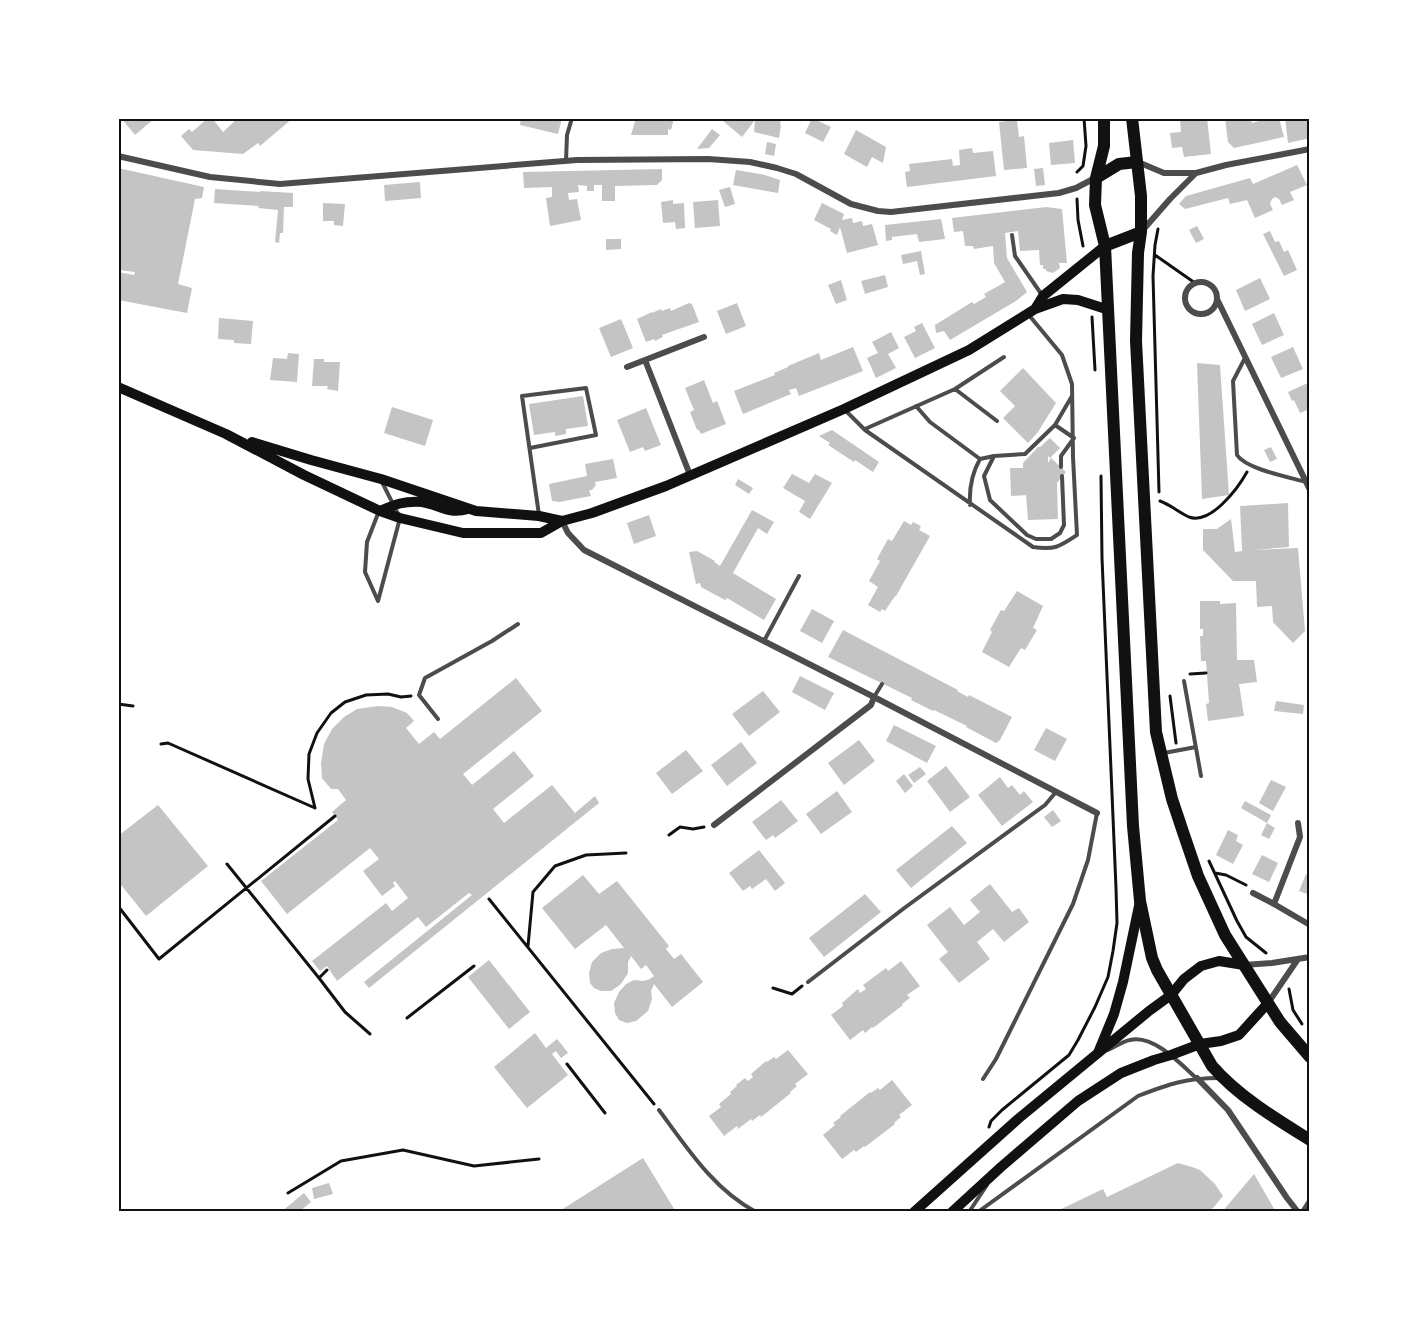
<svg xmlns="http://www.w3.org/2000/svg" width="1428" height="1330" viewBox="0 0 1428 1330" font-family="'Noto Sans',sans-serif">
<rect width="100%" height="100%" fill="#fff"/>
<!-- building -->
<path fill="#c4c4c4" d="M121,118H155L135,135Z
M208,118H212L223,132L238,118H293L260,146L258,143L243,154L193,150L181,136L189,129L192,132Z
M521,118H562L558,134L520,125Z
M636,118H674L671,130L668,129V135H631Z
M725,118H781L780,125H781L779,138L754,132L755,120L742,137L723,121Z
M812,118L831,127L823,142L805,133Z
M1182,118H1207L1211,154L1184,157L1182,147L1172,148L1170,133L1181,132L1180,120H1182Z
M1225,118H1250L1252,123L1270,118H1279L1284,137L1234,148L1228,142Z
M1285,118H1310V138L1288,143Z
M1017,120L1019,137L1024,136L1027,168L1004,170L999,122Z
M712,129L720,135L709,148L697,149Z
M856,130L886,147L883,163L872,157L867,167L844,154Z
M1073,140L1075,163L1051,165L1049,143Z
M767,142L776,144L774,156L765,154Z
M972,148L973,153L993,151L996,176L907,187L905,172L910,171L909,164L952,159L953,166L960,165L959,150Z
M1297,165L1307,185L1290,192L1294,200L1282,205L1279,199L1275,197L1272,199L1270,204L1273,210L1255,218L1247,200L1230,204L1228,198L1185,209L1179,204L1186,196L1250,178L1253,184Z
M118,168L204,187L202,198L195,199L178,284L192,288L187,313L118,300V272L134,275L135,272L118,270Z
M1043,168L1045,185L1036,186L1034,169Z
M662,169V180L657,185L615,186V201H602V185H594V191H587V186L578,185L579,192L568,193L569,200L577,199L581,220L550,226L546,198L552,197V187L524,188L523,172Z
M736,170L765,175L780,180L778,193L733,185Z
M420,182L421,198L385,201L384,185Z
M730,187L735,204L725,207L719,190Z
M215,189L260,192V191L293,193V207H284L283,233H280L279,243L275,242L278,210L258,208L259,206L214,203Z
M673,200V204L684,203L685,228L676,229L675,222L663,223L661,202Z
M718,200L720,226L695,228L693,202Z
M323,203L345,204L343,226L334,225V221H323Z
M822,203L844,214L842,220L852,218L853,223L862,221L863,226L872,224L878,245L847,253L840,227L837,235L830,231L831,229L814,220Z
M1046,207L1062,209L1067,263H1059L1060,268L1053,273L1046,271V269H1043V265H1040L1039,250L1020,251L1018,231L1005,233L1007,258L1027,292L1016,301L950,340L944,331L936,333L935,325L972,302L974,304L986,297L984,294L1005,282L994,263L993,246L974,249L973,246H965L963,231L954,232L952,218Z
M941,219L945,239L919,242L917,234L892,237V240L886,241L885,225Z
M1197,226L1204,239L1196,243L1189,230Z
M1270,231L1275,242L1279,241L1284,252L1288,250L1297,270L1284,276L1263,234Z
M606,239H621V249L606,250Z
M921,251L925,274L920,275L917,261L903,264L901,255Z
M885,275L888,287L865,294L861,281Z
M1260,278L1270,299L1245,311L1236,290Z
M841,280L847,300L836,304L828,285Z
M689,303L692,304L699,322L662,335L663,337L655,341L654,339L646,342L637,319L652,312V313L661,309L662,311L670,308L671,311Z
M737,303L746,326L726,334L717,311Z
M1274,313L1284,335L1262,345L1252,324Z
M219,318L253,321L251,344L234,343V340L218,339Z
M621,319L633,348L611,357L599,328Z
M922,323L935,348L915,358L904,337L916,331L914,327Z
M891,332L899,348L888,354L896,368L876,378L867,358L878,353L872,342Z
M853,347L863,371L799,396L796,388L789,390L791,394L743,414L734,391L775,375L774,373L788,367V366L819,353L821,360Z
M1293,347L1303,369L1281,378L1271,357Z
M288,353L299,354L297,382L270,380L273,358L287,359Z
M314,359H324V362H340L338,391L327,389L328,386H312Z
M1197,363L1220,365L1229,495L1202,499Z
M1023,368L1056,403L1038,432L1028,443L1003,418L1015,406L1000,391Z
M704,380L713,403L717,401L726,424L701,434L698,429L697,430L690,412L694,410L685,388Z
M1310,382V409L1300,413L1294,400L1292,401L1288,392Z
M583,396L588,426L566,429V434L555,436V432L534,435L529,404Z
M392,407L433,420L425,446L384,433Z
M646,408L661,445L645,451L643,447L630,452L617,420Z
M832,430L879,462L873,472L855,460L854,462L828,445L830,443L819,436Z
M1050,438L1060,448L1050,458L1048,456V463L1051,458L1066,472L1057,483L1058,519L1028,520L1026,495L1011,496L1010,468H1023V463L1038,447H1040Z
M1271,447L1277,459L1270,462L1264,450Z
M613,459L617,478L595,482L596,485L592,490H589L591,496L559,502L552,501L549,484L587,476L585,464Z
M792,474L809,483L815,474L832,483L810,519L799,512L805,501L783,488Z
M738,479L753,488L749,494L735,485Z
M1288,503L1289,547L1253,550L1298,548L1305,631L1293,643L1273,622L1272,606L1258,607L1257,606L1256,581H1233L1203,550V529H1217L1231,519L1235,552L1242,551L1240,506Z
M752,510L774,522L767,534L758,528L733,573L776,599L764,620L727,598L725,600L701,587L700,583L696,584L689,552L697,551L715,561L714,562L720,566Z
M649,515L656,536L634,544L627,523Z
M904,521L911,525L913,522L921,526L919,530L930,536L896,596H895L885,611L882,609L880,612L868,605L878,587L869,581L880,561L877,559L888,539L892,541Z
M1017,591L1043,606L1033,628L1037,630L1025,650L1021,648L1009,667L982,652L992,632L990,630L1001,610L1004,611Z
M1200,601H1220V604L1236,603L1237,660H1254L1257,682L1239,684L1244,716L1208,721L1206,704L1209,703L1206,661H1201L1200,636H1203V629H1200Z
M812,609L834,621L822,643L800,631Z
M843,630L958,690L957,691L968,697L969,695L1012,717L1000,740L996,743L966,727L967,726L934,710L933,711L911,700L912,698L828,657Z
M800,676L834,693L825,710L792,692Z
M516,678L542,711L463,774L472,785L514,751L534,776L493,809L504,823L552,785L575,813L595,796L599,803L369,988L364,982L472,895L469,893L426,927L418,917L337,981L327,966L320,971L312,961L386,903L392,911L408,898L395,881L393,883L395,886L382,896L363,871L379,859L370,848L287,914L261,881L338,820L332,812L346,800L338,789H331L322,778L321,763L324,744L332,729L344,717L357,709L378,706L392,707L407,713L414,721L406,728L419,744L434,732L440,739Z
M763,691L780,712L749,736L732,714Z
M1276,701L1304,705L1303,714L1274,711Z
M894,725L936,746L927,763L886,741Z
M1046,728L1067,739L1055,761L1034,750Z
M859,740L875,761L844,785L828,763Z
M741,742L757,763L727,786L711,765Z
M686,750L703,771L672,794L656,773Z
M946,766L970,797L950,812L927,781Z
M920,767L926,774L914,783L908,775Z
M904,774L913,786L905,793L896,781Z
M1000,777L1008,788L1012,785L1020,795L1024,791L1033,802L1002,826L978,795Z
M1271,780L1286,787L1273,811L1259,803Z
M837,791L852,812L821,834L806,814Z
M781,800L798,821L775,838L773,835L766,840L752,822Z
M1245,801L1271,815L1267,823L1241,808Z
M158,805L208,866L146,916L118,881V836Z
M1053,810L1061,821L1052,827L1044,817Z
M1267,823L1275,828L1269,839L1261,835Z
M952,826L967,843L911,888L896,870Z
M1228,830L1238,835L1236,841L1243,845L1233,864L1216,855Z
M759,850L785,883L775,891L766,879L752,889L750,886L743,891L729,873Z
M1262,855L1278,863L1269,882L1252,874Z
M1306,874L1310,875V895L1299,891Z
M583,875L599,894L617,881L669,946L666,949L674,959L681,954L703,982L672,1007L654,984L651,991L652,999L648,1011L636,1021L627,1023L619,1020L615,1013L614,1003L619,992L626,984L634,980L643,981L650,979L654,976L646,965L641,969L631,956L628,962V973L621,984L611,991H601L594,988L590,983L589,973L592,962L601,953L612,949L624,948L606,925L575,949L542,908Z
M990,884L1012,912L1019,908L1029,922L1004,942L993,929L977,942L990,959L959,983L939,959L948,952L927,925L950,907L964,925L980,912L970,900Z
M865,894L881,912L824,957L809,938Z
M489,960L530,1012L509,1029L468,977Z
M901,961L920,986L907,995L910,998L902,1004L903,1005L873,1028L872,1027L865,1033L863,1030L850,1040L831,1015L843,1006L842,1003L858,989L860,993L866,989L863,985L886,968L888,971Z
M535,1033L546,1048L557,1039L562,1045L568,1053L561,1058L556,1051L552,1054L568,1075L527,1108L494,1067Z
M788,1050L808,1074L795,1084L797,1086L790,1092L791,1093L761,1117L760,1115L752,1121L751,1119L738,1129L737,1126L724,1136L709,1116L721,1107L719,1104L731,1094L730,1092L737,1086L736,1085L745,1078L748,1081L753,1077L751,1074L766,1061L767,1062L774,1057L776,1059Z
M892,1080L912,1105L899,1115L901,1117L894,1123L895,1124L865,1147L864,1146L856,1152L854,1150L842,1159L823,1135L835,1125L833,1123L841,1117L840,1116L870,1092L871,1093L878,1088L880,1090Z
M643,1158L676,1212H558Z
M1178,1163L1192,1167L1200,1170L1215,1184L1223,1196L1213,1208L1206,1212H1055L1103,1189L1107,1197Z
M1254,1174L1276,1212H1222Z
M329,1183L333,1194L314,1199L312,1188Z
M304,1193L311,1202L299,1212H281Z"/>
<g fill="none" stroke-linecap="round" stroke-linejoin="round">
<!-- path -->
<path stroke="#111" stroke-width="3" d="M1077,172L1083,166L1086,146L1084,118
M1077,199L1078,220L1083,246
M1158,229L1155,245L1153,276L1159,492
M1155,255L1195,283
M1092,317L1095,370
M1160,501C1171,505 1178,512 1189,517C1211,525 1238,488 1247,472
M1190,674L1206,673
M1170,696L1176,743
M118,704L133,706
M161,744L168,743L315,808
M315,808L308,779L309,754L317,733L331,713L345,702L366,695L388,694L401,697L411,696
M669,835L680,827L693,829L704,827
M1209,861L1237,921L1246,937L1266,953
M227,864L319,978L345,1012L370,1034
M1215,873L1226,875L1246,885
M489,899L654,1104
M118,906L159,959L335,816
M528,946L533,892L555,866L586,855L626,853
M319,978L327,970
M773,988L792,994L802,986
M1289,989L1293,1010L1302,1024
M407,1018L474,966
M567,1064L605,1113
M989,1127L991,1121L1002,1110L1069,1055L1078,1040L1095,1007L1108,977L1113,951L1117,923L1116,888L1102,558L1101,476
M288,1193L341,1161L403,1150L474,1166L539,1159"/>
<!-- service -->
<path stroke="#4c4c4c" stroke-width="4" d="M566,161L567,135L572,118
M1012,235L1015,256L1042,295
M1245,358L1233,381L1237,455C1246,469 1288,477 1306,482
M955,389L997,421
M916,406L930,422L980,459
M846,411L865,430L1033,547C1055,550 1059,547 1077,535L1073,457L1072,384L1062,355L1028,314
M1055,425L1074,438L1061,456V467
M865,429L955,389L1004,357
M530,448L596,435L586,388L522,396L539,515
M994,456L984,476L990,500L1027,535L1036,539H1051L1060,533L1064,525L1062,476
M970,505C969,488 972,473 980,459L994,456L1025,454L1055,425L1072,396
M379,511L367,542L365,572L378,601L400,518L382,482
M764,641L799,576
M1184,681L1201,776
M874,697L882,684
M438,719L419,695L425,678L492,641L518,624
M1164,753L1196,747
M808,982L903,909L1045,805L1056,792
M1108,1050C1115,1047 1123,1041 1130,1040C1153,1034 1181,1064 1196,1078
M983,1079L996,1059L1073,904L1088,860L1097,813
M659,1110C687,1148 714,1190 756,1212
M969,1212L987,1185
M978,1212L1138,1096C1169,1084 1186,1078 1219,1078"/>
<!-- minor -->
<path stroke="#4c4c4c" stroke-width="6" d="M118,156L210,177L280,184L577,160L708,159L750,162L777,168L796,174L851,204L878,211L891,212L1059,193L1076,188L1095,178
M1138,162L1164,173H1196L1170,199L1142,231
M1196,173L1226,165L1310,149
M1185 298a16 16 0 1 1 32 0a16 16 0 1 1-32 0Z
M1217,299L1310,490
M645,360L690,475
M627,367L704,337
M562,521L568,533L584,550L874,697L1097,813
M1298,823L1300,837L1274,904L1310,925
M714,825L871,705L874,697
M1253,893L1274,904
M1244,965L1272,963L1310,957
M1268,1003L1298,959
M1197,1078L1228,1110L1287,1198L1298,1212
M1303,1212L1310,1201"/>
<!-- secondary -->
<path stroke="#111" stroke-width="10" d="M1035,309L1063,299L1078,300L1109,310
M118,387L226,434L304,475L380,511L400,518L463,533H541L562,521L592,513L666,486L844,409L969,350L1035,309L1043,296L1105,246
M252,442L311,460L381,479L476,511L539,516L562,521
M380,511C395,504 404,501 422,502C441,505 448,515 468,509
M1098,1053L1114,1014L1123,982L1140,901
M914,1212L1018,1119L1149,1011L1171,995L1184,979L1201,966L1219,961L1244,965
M952,1212L1001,1167L1078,1101L1121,1073L1154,1060L1171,1055L1200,1044L1221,1041L1239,1035L1268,1003"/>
<!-- primary -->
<path stroke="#111" stroke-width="12" d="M1104,118V146L1096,178L1095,205L1105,246L1133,826L1140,901L1152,958L1157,970L1212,1066C1238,1096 1276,1119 1310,1140
M1132,118L1141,196V232L1138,253L1136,341L1156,732L1172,799L1183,832L1198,876L1225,935L1280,1022L1310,1057
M1096,178L1119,164L1137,162
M1105,246L1141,232"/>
</g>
<!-- border -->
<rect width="1428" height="1330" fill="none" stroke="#ffffff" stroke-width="240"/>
<rect x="120" y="120" width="1188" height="1090" fill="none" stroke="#111" stroke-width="2"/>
</svg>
